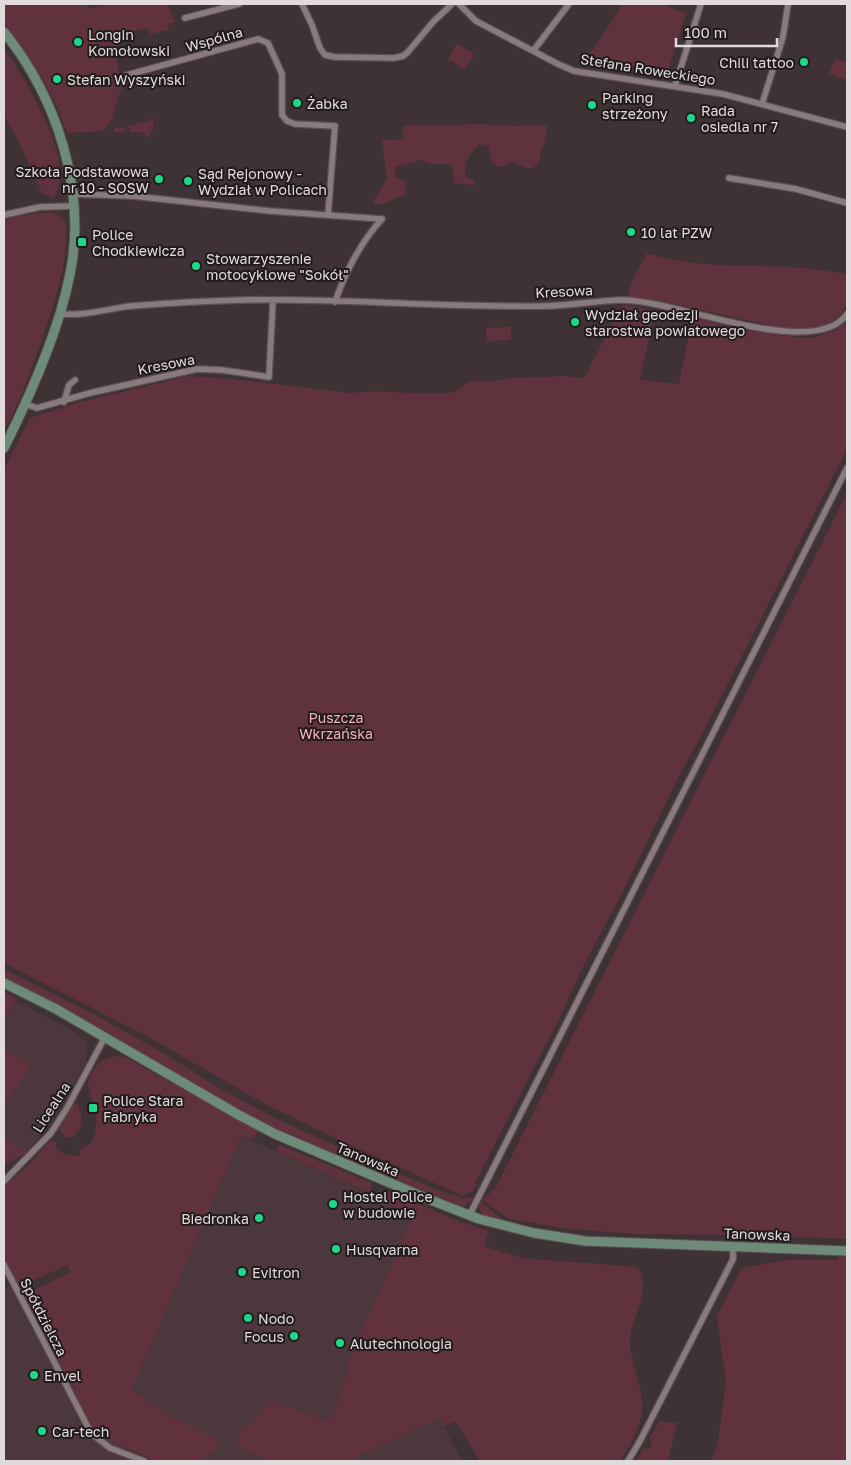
<svg xmlns="http://www.w3.org/2000/svg" width="851" height="1465" viewBox="0 0 851 1465" font-family="'Golos Text',sans-serif">
<rect width="100%" height="100%" fill="#3e3234"/>
<!-- built -->
<path fill="#4c383c" d="M17,1001L78,1034L86,1042L87,1049L86,1062L70,1092L49,1125L27,1153L4,1135V1023Z
M241,1136L316,1169L415,1216L352,1352L341,1393L330,1421L328,1461H195L215,1452L168,1415L132,1389Z
M17,1282L86,1420L127,1450L155,1461H4V1288Z
M439,1417L462,1461H349Z"/>
<!-- green -->
<path fill="#5f323d" d="M4,4H86L88,9L107,4H167L176,22L168,24L169,30L151,34L150,35L148,28L118,35L117,63L122,86L111,121L105,130L92,132L67,133L57,107L41,76L18,41L4,24Z
M623,4H660L686,13L668,71L623,65L588,57Z
M457,44L474,54L465,70L448,59Z
M4,48C24,78 80,165 53,198L42,193L18,140L4,115Z
M835,59L847,63V80L829,74Z
M152,115L153,117C153,125 154,134 145,138V133L130,132L129,128H125V132H114V127L123,128L151,120Z
M481,124L517,126L546,125V140L541,151L539,162L533,168H525L512,161C497,174 490,163 489,148L486,145L479,144C470,154 462,163 466,178L475,180L473,185L454,183L453,168L449,164H430L420,160L395,167V177L405,182V195C391,198 388,206 372,204L387,179L382,140L403,139V126Z
M50,212L59,215L66,222C69,269 51,312 36,356C26,382 18,407 4,430V220L24,215Z
M647,253C695,269 744,264 793,267C811,269 830,271 847,274C847,283 848,293 847,302C847,306 844,309 842,312C830,331 803,329 784,328L665,302L627,297L633,279Z
M622,305L655,310L640,380L679,384L692,318L752,331L786,336L810,338L831,332L847,323V449L708,723L680,774L623,891L584,965L559,1019L475,1183L477,1185L473,1190L463,1196L350,1145L263,1103L147,1036L4,963V469L30,418L77,403L189,376L250,381L350,393C385,389 421,396 456,392L468,382L494,381L512,378L563,376L584,378Z
M511,327V340L487,341L486,328Z
M847,493V1239L743,1235L634,1234L561,1228L507,1218L483,1200L496,1187Z
M4,969L97,1016L158,1050L226,1092L273,1117L366,1160L453,1196L454,1195L463,1198H474L465,1206L457,1207L268,1127L4,979Z
M4,992L17,999L4,1023Z
M4,1053C11,1052 26,1060 30,1066L4,1108Z
M115,1056L125,1057L258,1130L254,1139L241,1136L132,1389L168,1415L218,1440L215,1452L195,1461H155L102,1437L85,1420L25,1298L31,1295L30,1292L70,1272L67,1265L26,1284L24,1281L18,1284L4,1257V1186L31,1163L48,1143L53,1141L57,1143L55,1148C62,1155 72,1157 81,1155L79,1150C94,1145 96,1137 96,1122H97L88,1086C89,1070 100,1059 115,1056Z
M75,1103L77,1104C91,1126 70,1151 59,1129L67,1112Z
M4,1135L27,1153C21,1157 7,1161 4,1166Z
M280,1145L372,1183V1194L276,1151Z
M388,1191L461,1222L489,1231L484,1246L521,1258L638,1267C652,1290 633,1314 630,1337C628,1359 645,1390 642,1413C639,1431 629,1446 620,1461H480L456,1422L444,1426L439,1418L349,1461H273L240,1447L237,1441L243,1428L256,1420L261,1411L275,1401C293,1410 311,1416 330,1421L341,1393L352,1352L414,1216L381,1201Z
M480,1201L504,1220L503,1223L483,1216L479,1208Z
M839,1256H847V1461H711L718,1443L726,1383L717,1316L742,1268L788,1260H838Z
M660,1421L677,1423L668,1461H636L643,1448L649,1449L652,1442L649,1438Z"/>
<g fill="none" stroke-linecap="round" stroke-linejoin="round">
<!-- street casing -->
<g stroke="#5a4f52" stroke-width="8">
<path id="street" d="M302,4L312,25L320,48L325,55L335,57L394,58L403,56L407,53L433,22L452,4
M459,4L476,21L558,64L574,71L723,94L847,127
M185,18L239,4
M533,51L569,4
M127,75L258,39L268,43L282,74V115L287,121L295,124L335,126L328,215
M675,86L701,4
M762,104L783,37L788,4
M729,178L796,189L847,203
M73,194L133,196L270,211L382,219
M4,215L40,207L74,206
M335,302C345,273 361,242 382,219
M60,314C84,316 107,309 131,306C168,303 206,301 243,300C345,298 446,308 548,306C572,305 596,301 620,300C671,298 814,362 847,314
M64,402L69,385L75,380
M25,404L37,408L90,393L197,369L222,370L269,377L273,300
M4,1181L51,1133L67,1108L105,1037
M469,1216L847,468
M4,1265L91,1433L110,1448L144,1461
M628,1461L640,1441L730,1265L733,1259V1247"/>
</g>
<!-- secondary casing -->
<g stroke="#5a4f52" stroke-width="11">
<path id="secondary" d="M4,32C57,98 87,190 70,274C59,332 30,396 4,448
M4,983L56,1009L237,1114L275,1134L428,1199L479,1219L534,1233L585,1241L847,1251"/>
</g>
<!-- street -->
<use href="#street" stroke="#897a7d" stroke-width="5.5"/>
<!-- secondary -->
<use href="#secondary" stroke="#6e8a79" stroke-width="9"/>
</g>
<!-- markers -->
<g fill="#1dd888" stroke="#211b1c" stroke-width="2">
<circle cx="78" cy="42" r="5"/>
<circle cx="804" cy="62" r="5"/>
<circle cx="57" cy="79" r="5"/>
<circle cx="297" cy="103" r="5"/>
<circle cx="592" cy="105" r="5"/>
<circle cx="691" cy="118" r="5"/>
<circle cx="159" cy="179" r="5"/>
<circle cx="188" cy="181" r="5"/>
<circle cx="631" cy="232" r="5"/>
<rect x="77" y="237" width="10" height="10" rx="2.5"/>
<circle cx="196" cy="266" r="5"/>
<circle cx="575" cy="322" r="5"/>
<rect x="88" y="1103" width="10" height="10" rx="2.5"/>
<circle cx="333" cy="1204" r="5"/>
<circle cx="259" cy="1218" r="5"/>
<circle cx="336" cy="1249" r="5"/>
<circle cx="242" cy="1272" r="5"/>
<circle cx="248" cy="1318" r="5"/>
<circle cx="294" cy="1336" r="5"/>
<circle cx="340" cy="1343" r="5"/>
<circle cx="34" cy="1375" r="5"/>
<circle cx="42" cy="1431" r="5"/>
</g>
<g text-anchor="middle" dominant-baseline="central" stroke-width="4" stroke-linejoin="round" paint-order="stroke">
<!-- poi labels -->
<g font-size="14" fill="#e2dadc" stroke="#211b1c" text-anchor="start">
<text x="88" y="34">Longin<tspan x="88" dy="16">Komołowski</tspan></text>
<text x="794" y="62" text-anchor="end">Chili tattoo</text>
<text x="67" y="79">Stefan Wyszyński</text>
<text x="602" y="97">Parking<tspan x="602" dy="16">strzeżony</tspan></text>
<text x="307" y="103">Żabka</text>
<text x="701" y="110">Rada<tspan x="701" dy="16">osiedla nr 7</tspan></text>
<text x="149" y="171" text-anchor="end">Szkoła Podstawowa<tspan x="149" dy="16">nr 10 - SOSW</tspan></text>
<text x="198" y="173">Sąd Rejonowy -<tspan x="198" dy="16">Wydział w Policach</tspan></text>
<text x="641" y="232">10 lat PZW</text>
<text x="92" y="234">Police<tspan x="92" dy="16">Chodkiewicza</tspan></text>
<text x="206" y="258">Stowarzyszenie<tspan x="206" dy="16">motocyklowe "Sokół"</tspan></text>
<text x="585" y="314">Wydział geodezji<tspan x="585" dy="16">starostwa powiatowego</tspan></text>
<text x="103" y="1100">Police Stara<tspan x="103" dy="16">Fabryka</tspan></text>
<text x="343" y="1196">Hostel Police<tspan x="343" dy="16">w budowie</tspan></text>
<text x="249" y="1218" text-anchor="end">Biedronka</text>
<text x="346" y="1249">Husqvarna</text>
<text x="252" y="1272">Evitron</text>
<text x="258" y="1318">Nodo</text>
<text x="284" y="1336" text-anchor="end">Focus</text>
<text x="350" y="1343">Alutechnologia</text>
<text x="44" y="1375">Envel</text>
<text x="52" y="1431">Car-tech</text>
</g>
<!-- street labels -->
<g font-size="14" fill="#e2dadc" stroke="#211b1c">
<text transform="translate(214 39) rotate(-16)">Wspólna</text>
<text transform="translate(648 69) rotate(9)">Stefana Roweckiego</text>
<text transform="translate(564 291) rotate(-3)">Kresowa</text>
<text transform="translate(166 364) rotate(-11)">Kresowa</text>
<text transform="translate(51 1107) rotate(-57)">Licealna</text>
<text transform="translate(368 1159) rotate(23)">Tanowska</text>
<text transform="translate(757 1234) rotate(2)">Tanowska</text>
<text transform="translate(44 1317) rotate(63)">Spółdzielcza</text>
</g>
<!-- park labels -->
<g font-size="14" fill="#f7b0bf" stroke="#211b1c">
<text x="336" y="717">Puszcza<tspan x="336" dy="16">Wkrzańska</tspan></text>
</g>
</g>
<!-- border -->
<rect width="851" height="1465" fill="none" stroke="#e2dadc" stroke-width="10"/>
<!-- scale -->
<path d="M676 38v8h101v-8" fill="none" stroke="#e2dadc" stroke-width="2.5"/>
<text x="684" y="38" font-size="15" fill="#e2dadc" stroke="#211b1c" stroke-width="4" paint-order="stroke">100 m</text>
</svg>
